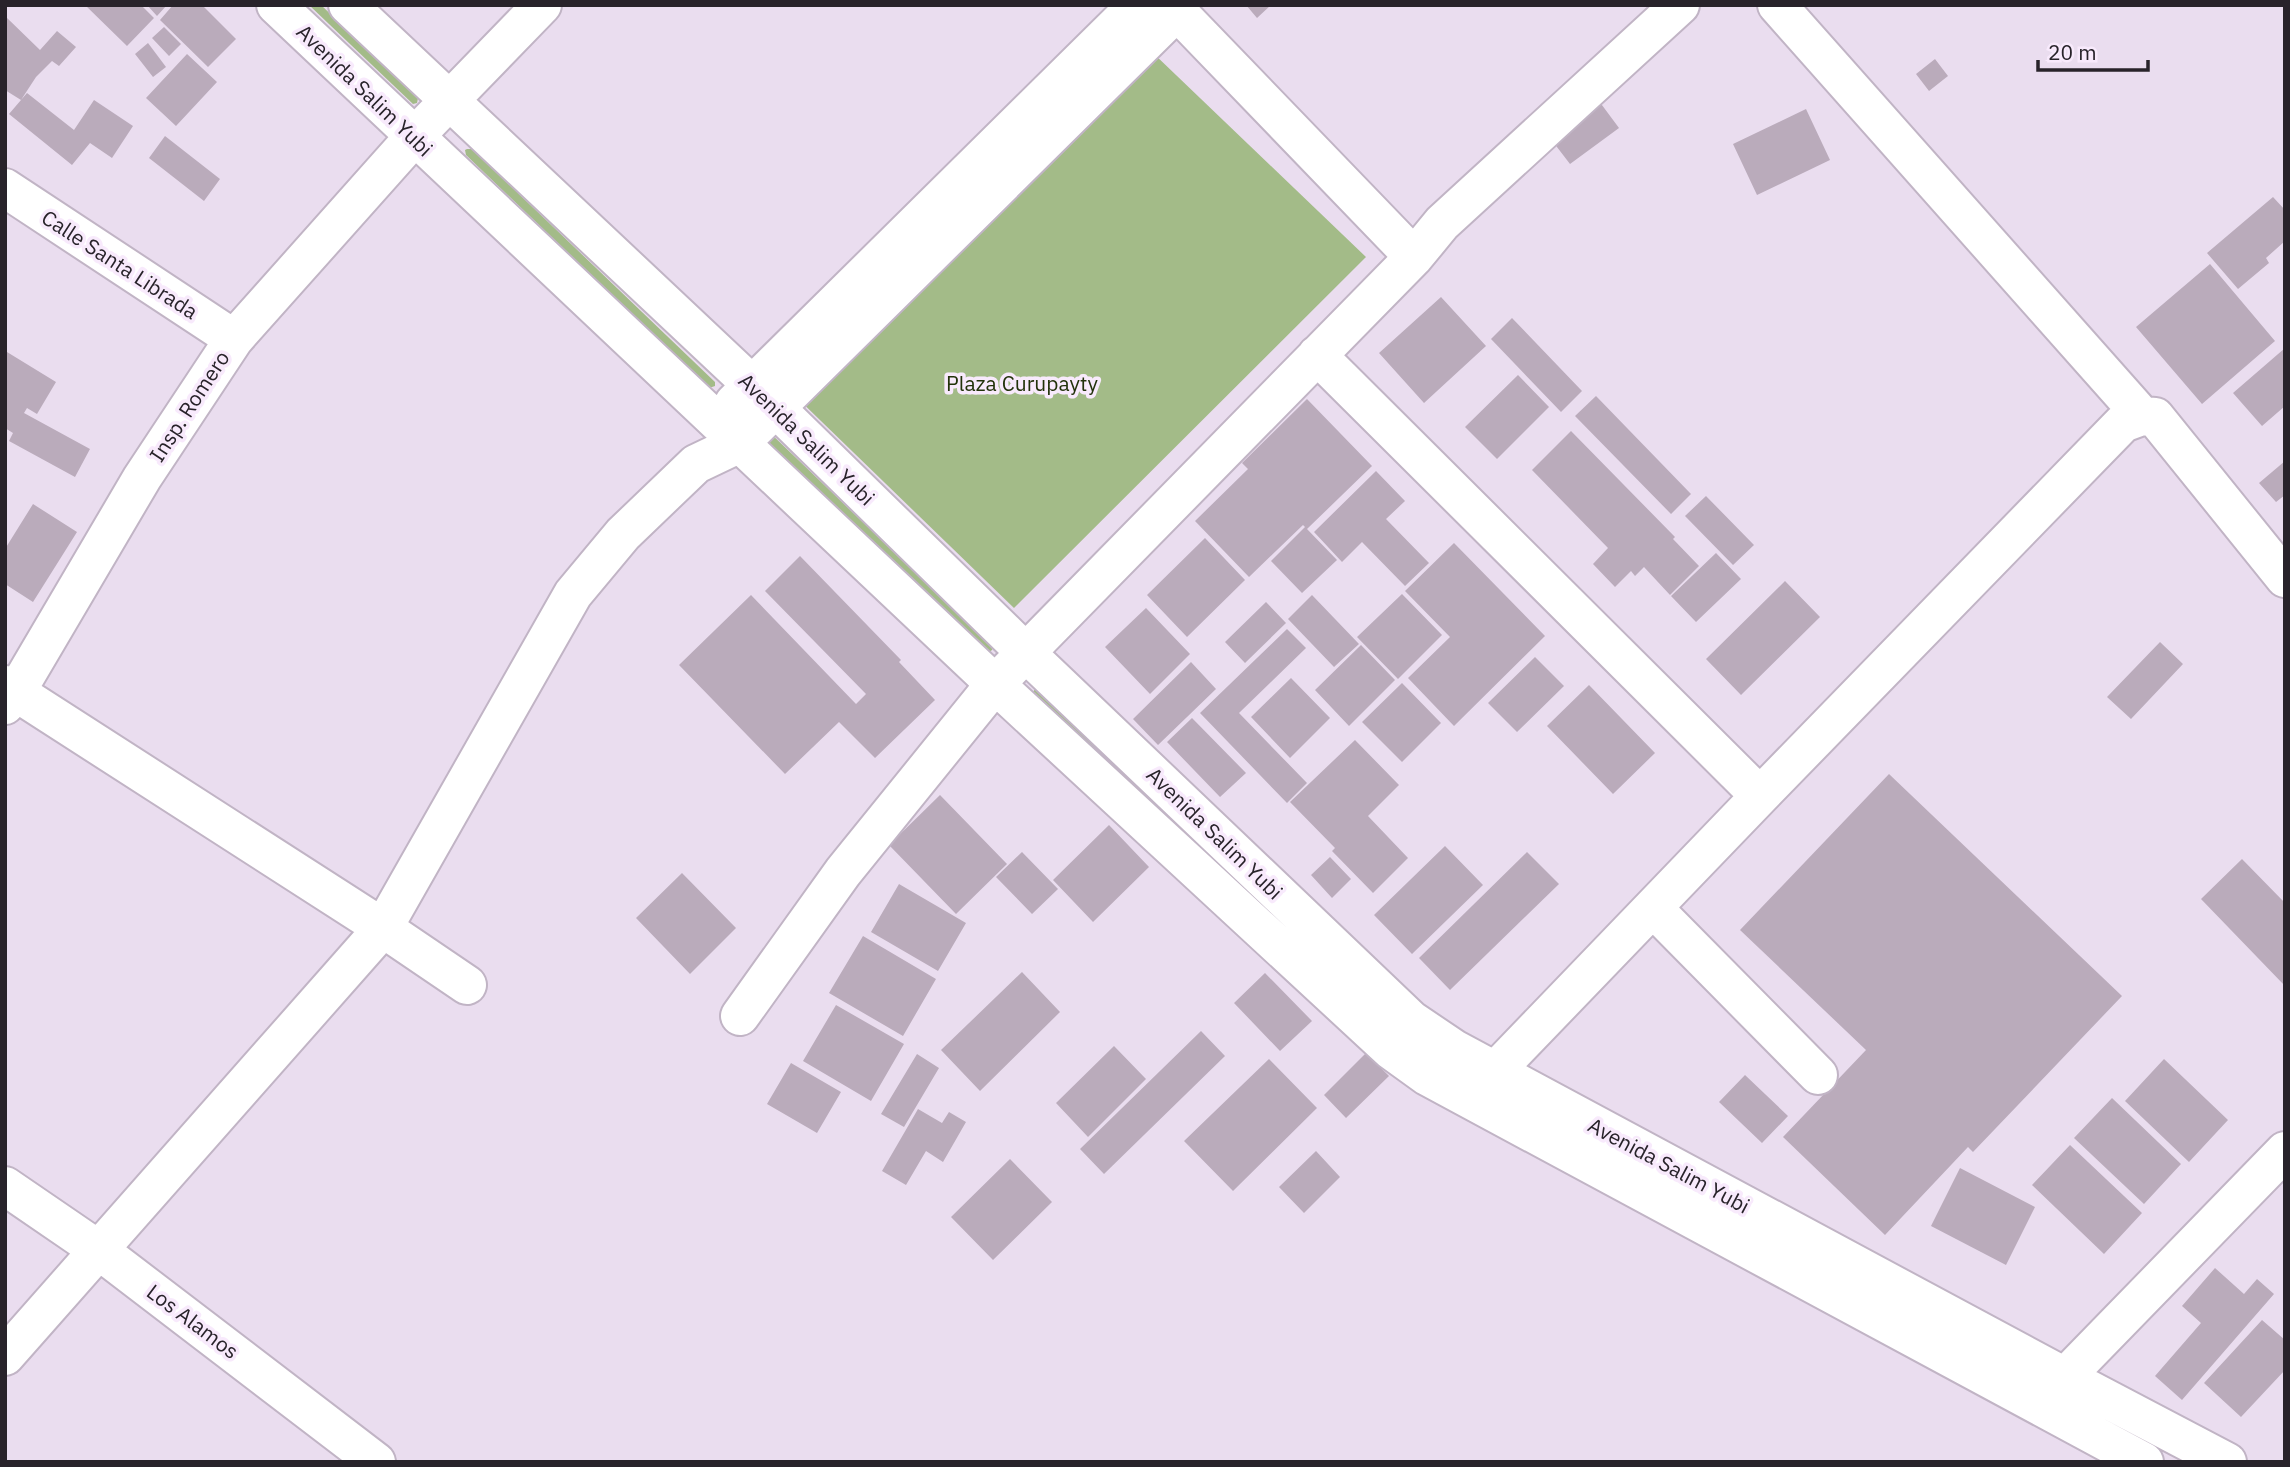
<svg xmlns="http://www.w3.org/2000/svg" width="2290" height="1467" viewBox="0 0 2290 1467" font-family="'IBM Plex Sans',sans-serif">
<rect width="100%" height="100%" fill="#eaddef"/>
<!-- green -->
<path fill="#a3bb88" d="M309,5H321L418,98L417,103L413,104Z
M1152,52L1366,257L1014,608L789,390Z
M467,149H472L715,382V386L709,388L466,155L465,150Z
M766,429L992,646V650L988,653L759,436Z
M1035,689L1038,690L1392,1024L1412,1050L1032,694Z"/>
<!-- building -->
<path fill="#baabbb" d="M85,5H141L154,18L127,46Z
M147,5H167L157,16Z
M173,5H202L236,39L208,67L160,20Z
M1246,5H1271L1257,18Z
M5,16L40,50L57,31L76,47L59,66L52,61L36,77L21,100L5,90Z
M164,27L181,44L169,56L152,38Z
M148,43L166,67L153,77L135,54Z
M187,54L217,82L176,126L146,98Z
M1935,59L1948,76L1929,91L1916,74Z
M27,93L74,130L94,100L133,126L112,158L90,143L72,165L9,114Z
M1596,97L1619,128L1570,164L1547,134Z
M1806,109L1830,160L1757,195L1733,144Z
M165,136L220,179L204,201L149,158Z
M2273,197L2285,210V241L2266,258L2269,263L2238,289L2207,253Z
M2210,264L2275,341L2202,404L2136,327Z
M1441,297L1486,346L1424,403L1379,353Z
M1512,318L1582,391L1561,412L1491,339Z
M2285,348V406L2262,426L2233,393Z
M7,352L56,382L37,414L27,408L24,413L90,449L75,477L9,441L13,433L5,428Z
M1518,375L1549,407L1497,459L1465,427Z
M1596,396L1691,494L1671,514L1575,416Z
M1307,399L1372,466L1307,529L1337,560L1302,593L1271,561L1305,527L1303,525L1249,577L1195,521L1248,469L1242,463Z
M1571,431L1675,537L1673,539L1699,566L1670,595L1644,567L1635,576L1631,571L1615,587L1593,564L1608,548L1532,470Z
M2285,461V495L2276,502L2259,483Z
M1376,471L1405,501L1386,519L1429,563L1405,586L1362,542L1342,562L1314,532Z
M1706,496L1754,545L1733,565L1685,516Z
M33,504L77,532L33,602L5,584V549Z
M1205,538L1245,580L1187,637L1147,595Z
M1454,543L1545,636L1454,726L1408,678L1450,637L1405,591Z
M1716,553L1741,579L1696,622L1671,596Z
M800,556L901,660L899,662L935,700L875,758L839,722L785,774L679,665L751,595L856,704L866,694L765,591Z
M1785,581L1820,617L1741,695L1706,659Z
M1402,594L1442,635L1398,679L1357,637Z
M1312,595L1359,644L1334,667L1288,619Z
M1266,602L1286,623L1245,663L1225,642Z
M1146,608L1190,654L1150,694L1105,647Z
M1287,629L1306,648L1239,713L1307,783L1287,803L1200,713Z
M2160,642L2183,664L2131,719L2107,697Z
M1361,645L1395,680L1349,726L1315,690Z
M1535,657L1564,686L1517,732L1488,703Z
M1191,662L1216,689L1158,745L1133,719Z
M1291,678L1330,718L1290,758L1251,717Z
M1402,683L1441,723L1402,762L1362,722Z
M1589,685L1655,753L1613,794L1547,726Z
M1192,718L1246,773L1220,797L1167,742Z
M1355,740L1399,785L1368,816L1408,858L1373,893L1332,851L1335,848L1290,802Z
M1889,774L2122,996L1973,1152L1968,1147L1885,1235L1783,1137L1866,1050L1740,930Z
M940,795L1007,864L956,914L889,845Z
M1109,825L1149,867L1093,922L1053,880Z
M1445,846L1483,885L1412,954L1374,915Z
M1022,852L1058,889L1032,914L996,877Z
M1527,852L1559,884L1450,990L1419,958Z
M1330,857L1351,879L1332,898L1311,875Z
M2242,859L2285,903V986L2201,899Z
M682,873L736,928L690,974L636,918Z
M899,884L966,923L938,971L871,932Z
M863,936L936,979L903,1036L829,993Z
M1022,972L1060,1012L980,1091L941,1050Z
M1265,973L1312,1021L1280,1051L1234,1003Z
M836,1005L904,1044L871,1101L803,1061Z
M1201,1031L1225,1056L1104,1174L1080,1149Z
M1114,1046L1146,1079L1088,1137L1056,1103Z
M1366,1053L1389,1076L1346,1118L1324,1095Z
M917,1054L939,1068L904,1127L881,1114Z
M1269,1059L1317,1108L1233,1191L1184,1141Z
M2164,1059L2228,1120L2189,1162L2125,1101Z
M791,1063L841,1092L817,1133L767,1104Z
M1745,1075L1788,1116L1762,1143L1719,1102Z
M2112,1098L2181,1164L2144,1204L2074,1138Z
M918,1109L942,1123L949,1112L966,1122L943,1162L926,1151L906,1185L882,1171Z
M2070,1145L2142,1213L2104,1254L2032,1185Z
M1316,1151L1340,1177L1304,1213L1279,1187Z
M1010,1159L1052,1202L993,1260L951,1217Z
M1960,1168L2035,1207L2006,1265L1931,1226Z
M2215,1268L2244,1294L2257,1279L2274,1294L2182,1400L2155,1376L2201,1323L2182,1306Z
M2262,1320L2285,1340V1370L2241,1417L2204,1383Z"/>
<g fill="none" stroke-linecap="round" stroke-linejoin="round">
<!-- minor casing -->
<g stroke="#c1b4c5" stroke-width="42">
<path id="minor" d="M276,5L995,684L1391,1050L1427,1076L2144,1462
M348,5L752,385L1025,652L1411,1020L1454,1049L1495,1071L2065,1377L2227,1462
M1171,5L1414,257
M1777,5L2142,416
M5,188L234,339
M1317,355L1760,796
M734,403L1137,5
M5,685L383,928L467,985
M5,705L16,692L142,478L234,339L414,137L542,5
M1653,908L1818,1075
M740,1016L843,872L995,684L1414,257L1442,223L1680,5
M1477,1090L1760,796L2123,423L2142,416L2155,417L2285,578
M5,1186L100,1251L376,1462
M5,1356L383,928L573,594L623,534L696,464L740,443L1177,11
M2065,1377L2285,1151"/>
</g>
<!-- minor -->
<use href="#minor" stroke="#fff" stroke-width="38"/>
</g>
<g text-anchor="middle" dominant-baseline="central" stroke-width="7" stroke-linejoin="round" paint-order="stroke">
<!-- street labels -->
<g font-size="21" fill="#28232a" stroke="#f8eafc">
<text transform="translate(365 90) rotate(44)">Avenida Salim Yubi</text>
<text transform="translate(120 264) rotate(33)">Calle Santa Librada</text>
<text transform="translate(189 406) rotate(-57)">Insp. Romero</text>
<text transform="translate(807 439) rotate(44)">Avenida Salim Yubi</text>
<text transform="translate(1215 833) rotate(44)">Avenida Salim Yubi</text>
<text transform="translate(1669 1165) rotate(28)">Avenida Salim Yubi</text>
<text transform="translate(193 1321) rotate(37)">Los Alamos</text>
</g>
<!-- park labels -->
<g font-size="21" fill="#22320a" stroke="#f8eafc">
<text x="1022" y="383">Plaza Curupayty</text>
</g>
</g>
<!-- border -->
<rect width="2290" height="1467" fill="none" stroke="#28232a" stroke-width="14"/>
<!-- scale -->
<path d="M2038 60v10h110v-10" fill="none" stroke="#28232a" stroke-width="3.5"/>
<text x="2048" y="60" font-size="21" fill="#28232a" stroke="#f8eafc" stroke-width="5" paint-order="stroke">20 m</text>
</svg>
